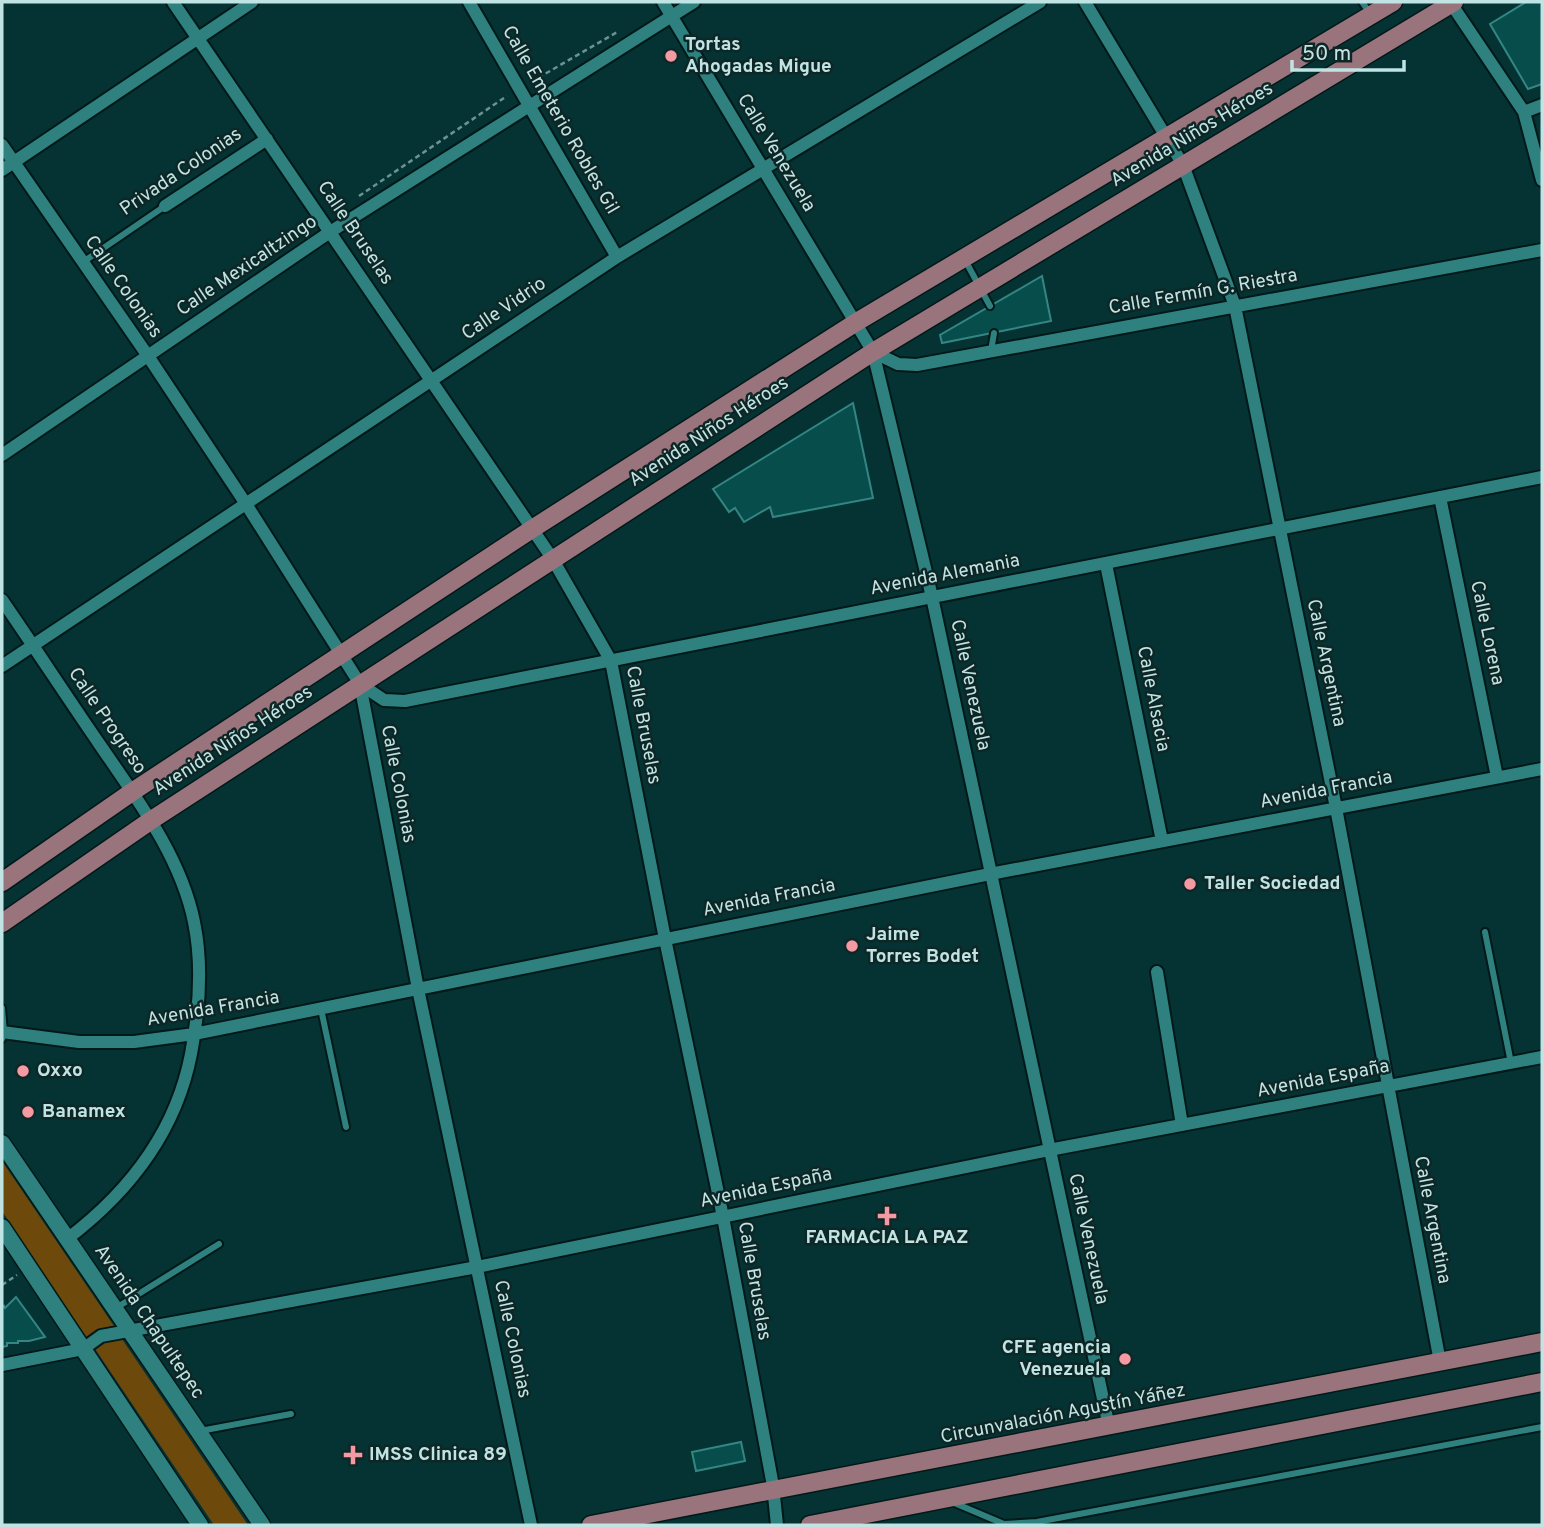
<svg xmlns="http://www.w3.org/2000/svg" width="1544" height="1527" viewBox="0 0 1544 1527" font-family="Overpass,sans-serif">
<rect width="100%" height="100%" fill="#053333"/>
<!-- green -->
<path fill="#6d490c" d="M2,1161L114,1326L99,1329L87,1338L2,1211Z
M122,1339L248,1525H214L95,1349L105,1342Z"/>
<!-- building -->
<path fill="#074d4c" stroke="#348684" stroke-width="2" d="M1526,2H1542V84L1528,89L1490,24Z
M1042,276L1051,321L942,343L940,335Z
M853,403L873,498L773,517L770,507L744,522L735,508L729,512L713,489Z
M16,1297L45,1337L29,1341H18V1343H7V1346L2,1347V1308L4,1306L5,1308Z
M741,1442L745,1461L696,1471L692,1452Z"/>
<g fill="none" stroke-linecap="round" stroke-linejoin="round">
<!-- lane casing -->
<g stroke="#011918" stroke-width="10">
<path id="lane" d="M1362,2L1370,13
M965,260L990,306
M83,262L165,206
M991,351L994,333
M1485,932L1511,1063
M2,1008L4,1033L2,1039
M321,1009L346,1127
M116,1308L219,1244
M200,1431L291,1414
M952,1502L1004,1524L1037,1522L1542,1427"/>
</g>
<!-- street casing -->
<g stroke="#011918" stroke-width="16">
<path id="street" d="M173,2L552,558L611,661L665,939L723,1217L773,1486L777,1525
M469,2L617,257
M663,2L873,352L932,597L1109,1427
M1085,2L1183,165L1235,306L1336,808L1440,1362
M1450,2L1524,112L1542,180
M1524,112L1542,105
M2,145L148,356L246,504L360,684L418,989L531,1525
M2,170L252,2
M165,206L267,139
M873,352L898,364L917,365L1542,250
M2,455L330,232L694,2
M1440,497L1497,777
M1106,564L1162,841
M2,600C35,648 67,697 100,745C137,799 181,857 194,922C203,965 199,1012 191,1054C176,1131 129,1192 67,1239
M2,666L617,257L1040,2
M360,684L384,700L405,701L1542,477
M1157,972L1182,1125
M2,1032L79,1042H134L194,1034L990,874L1542,769
M2,1365L83,1349L101,1336L477,1267L1049,1150L1542,1057"/>
</g>
<!-- secondary casing -->
<g stroke="#011918" stroke-width="19">
<path id="secondary" d="M2,1143L262,1525
M2,1227L200,1525"/>
</g>
<!-- primary casing -->
<g stroke="#011918" stroke-width="21">
<path id="primary" d="M2,882L132,792L532,529L855,323L1393,2
M2,923L150,821L873,352L1454,2
M591,1525L1542,1342
M810,1525L1542,1382"/>
</g>
<!-- path -->
<path stroke="#6a9392" stroke-width="2.5" stroke-dasharray="5 3.5" stroke-linecap="butt" d="M531,82L619,31
M359,196L507,96
M2,1285L17,1275"/>
<!-- lane -->
<use href="#lane" stroke="#2f8180" stroke-width="6"/>
<!-- street -->
<use href="#street" stroke="#2f8180" stroke-width="12"/>
<!-- secondary -->
<use href="#secondary" stroke="#2f8180" stroke-width="16"/>
<!-- primary -->
<use href="#primary" stroke="#99747c" stroke-width="18"/>
</g>
<!-- markers -->
<g fill="#f49aa2" stroke="#0e2726" stroke-width="2.5">
<circle cx="671" cy="56" r="7"/>
<circle cx="1190" cy="884" r="7"/>
<circle cx="852" cy="946" r="7"/>
<circle cx="23" cy="1071" r="7"/>
<circle cx="28" cy="1112" r="7"/>
<path d="M883.5 1205.5h7v7h7v7h-7v7h-7v-7h-7v-7h7z"/>
<circle cx="1125" cy="1359" r="7"/>
<path d="M349.5 1444.5h7v7h7v7h-7v7h-7v-7h-7v-7h7z"/>
</g>
<g text-anchor="middle" dominant-baseline="central" stroke-width="5" stroke-linejoin="round" paint-order="stroke">
<!-- poi labels -->
<g font-size="19" font-weight="bold" fill="#bfe4e3" stroke="#0e2726" text-anchor="start">
<text x="685" y="45">Tortas<tspan x="685" dy="22">Ahogadas Migue</tspan></text>
<text x="1204" y="884">Taller Sociedad</text>
<text x="866" y="935">Jaime<tspan x="866" dy="22">Torres Bodet</tspan></text>
<text x="37" y="1071">Oxxo</text>
<text x="42" y="1112">Banamex</text>
<text x="887" y="1238" text-anchor="middle">FARMACIA LA PAZ</text>
<text x="1111" y="1348" text-anchor="end">CFE agencia<tspan x="1111" dy="22">Venezuela</tspan></text>
<text x="369" y="1455">IMSS Clinica 89</text>
</g>
<!-- street labels -->
<g font-size="19" fill="#bfe4e3" stroke="#0e2726">
<text transform="translate(560 120) rotate(60)">Calle Emeterio Robles Gil</text>
<text transform="translate(1192 135) rotate(-31)">Avenida Niños Héroes</text>
<text transform="translate(776 153) rotate(59)">Calle Venezuela</text>
<text transform="translate(181 172) rotate(-34)">Privada Colonias</text>
<text transform="translate(355 233) rotate(56)">Calle Bruselas</text>
<text transform="translate(247 266) rotate(-34)">Calle Mexicaltzingo</text>
<text transform="translate(123 287) rotate(55)">Calle Colonias</text>
<text transform="translate(1203 292) rotate(-10)">Calle Fermín G. Riestra</text>
<text transform="translate(504 309) rotate(-34)">Calle Vidrio</text>
<text transform="translate(709 432) rotate(-33)">Avenida Niños Héroes</text>
<text transform="translate(945 575) rotate(-11)">Avenida Alemania</text>
<text transform="translate(1487 633) rotate(78)">Calle Lorena</text>
<text transform="translate(1326 663) rotate(78)">Calle Argentina</text>
<text transform="translate(970 685) rotate(78)">Calle Venezuela</text>
<text transform="translate(1153 699) rotate(79)">Calle Alsacia</text>
<text transform="translate(107 721) rotate(56)">Calle Progreso</text>
<text transform="translate(643 725) rotate(79)">Calle Bruselas</text>
<text transform="translate(233 741) rotate(-33)">Avenida Niños Héroes</text>
<text transform="translate(398 784) rotate(79)">Calle Colonias</text>
<text transform="translate(1326 790) rotate(-11)">Avenida Francia</text>
<text transform="translate(769 898) rotate(-11)">Avenida Francia</text>
<text transform="translate(213 1009) rotate(-10)">Avenida Francia</text>
<text transform="translate(1323 1079) rotate(-11)">Avenida España</text>
<text transform="translate(766 1188) rotate(-12)">Avenida España</text>
<text transform="translate(1432 1220) rotate(79)">Calle Argentina</text>
<text transform="translate(1088 1239) rotate(78)">Calle Venezuela</text>
<text transform="translate(754 1281) rotate(80)">Calle Bruselas</text>
<text transform="translate(149 1322) rotate(56)">Avenida Chapultepec</text>
<text transform="translate(512 1339) rotate(78)">Calle Colonias</text>
<text transform="translate(1063 1414) rotate(-11)">Circunvalación Agustín Yáñez</text>
</g>
</g>
<!-- border -->
<rect width="1544" height="1527" fill="none" stroke="#bfe4e3" stroke-width="7"/>
<!-- scale -->
<path d="M1292 60v10h112v-10" fill="none" stroke="#bfe4e3" stroke-width="3.5"/>
<text x="1302" y="60" font-size="21" fill="#bfe4e3" stroke="#0e2726" stroke-width="5" paint-order="stroke">50 m</text>
</svg>
